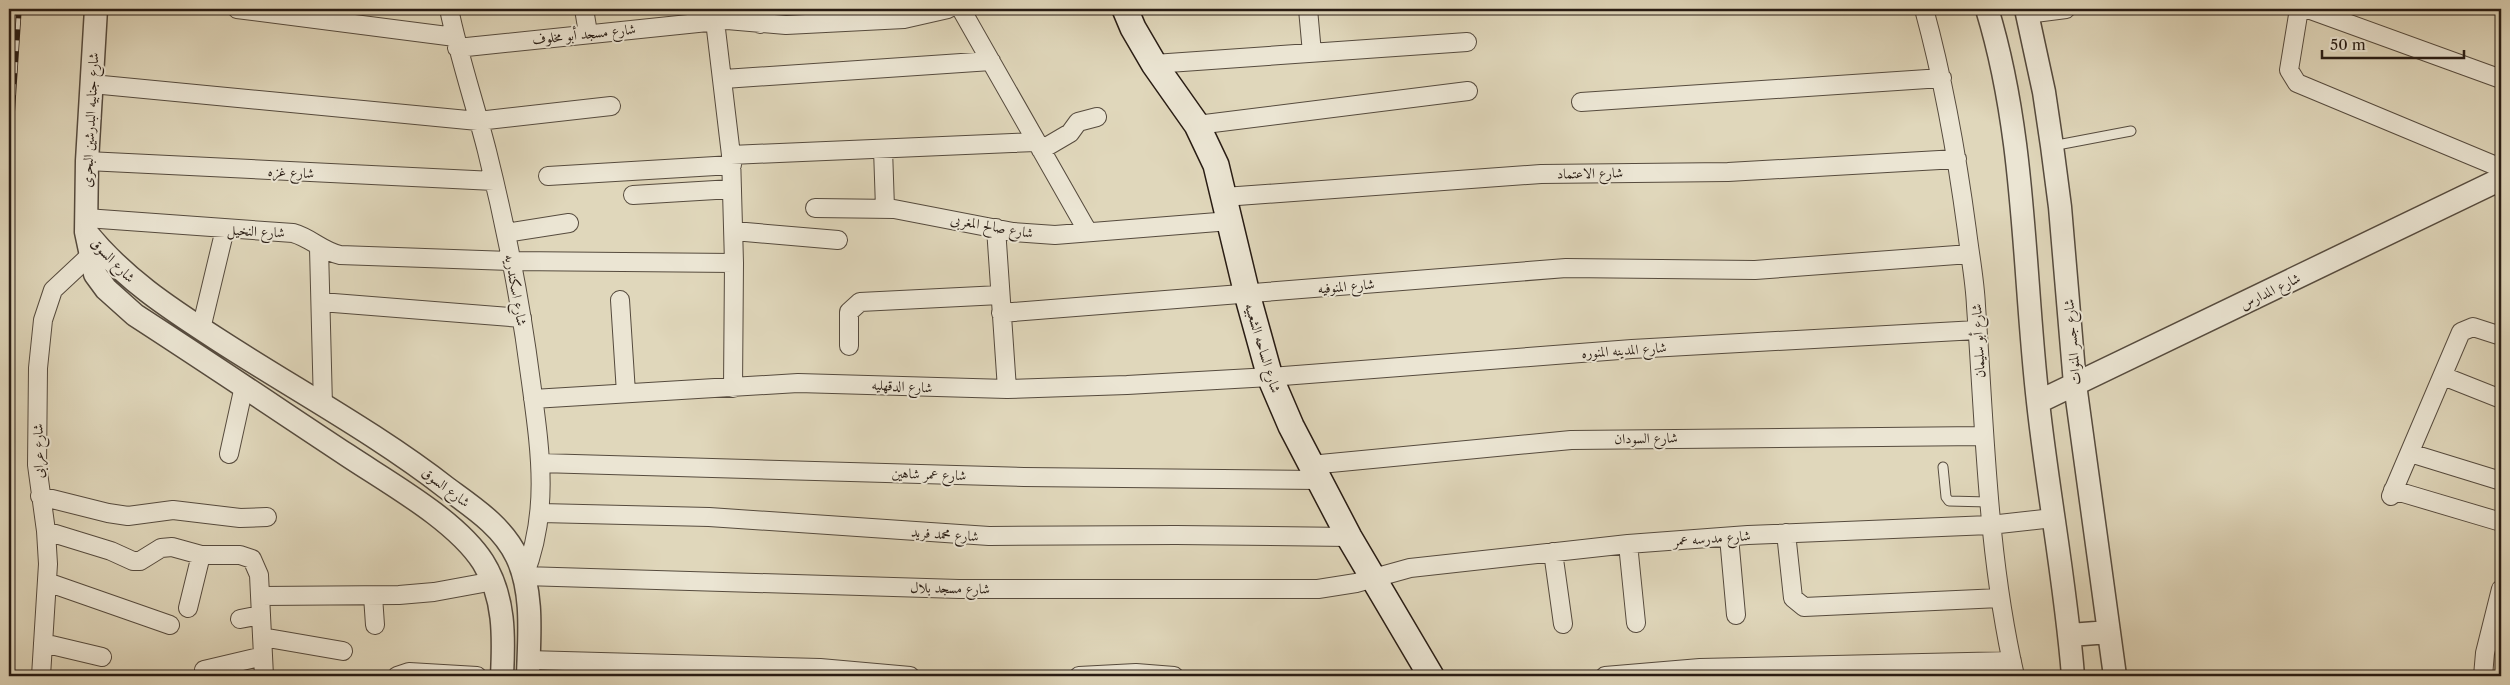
<svg xmlns="http://www.w3.org/2000/svg" width="2510" height="685" viewBox="0 0 2510 685" font-family="'Libre Caslon Text',Amiri,serif">
<rect width="100%" height="100%" fill="#e0d7bb"/>
<filter id="stains"><feTurbulence type="fractalNoise" baseFrequency=".004" numOctaves="4"/><feColorMatrix values="0 0 0 0 .2 0 0 0 0 .09 0 0 0 0 .02 0 0 0 .5 -.17"/></filter>
<radialGradient id="worn" r=".72"><stop offset=".6" stop-color="#630" stop-opacity="0"/><stop offset="1" stop-color="#630" stop-opacity=".3"/></radialGradient>
<g fill="none" stroke-linecap="round" stroke-linejoin="round">
<!-- service casing -->
<g stroke="#564b3e" stroke-width="11">
<path id="service" d="M2052,146L2131,131
M1943,467L1946,497L1949,501L1988,502"/>
</g>
<!-- minor casing -->
<g stroke="#564b3e" stroke-width="20">
<path id="minor" d="M237,9L455,37
M449,9C459,57 475,104 487,151C506,227 521,304 531,382C540,449 550,511 524,576L959,589H1318L1356,583L1410,568L1628,544L1748,535L1990,525L2053,518
M584,9L588,33
M961,9L1088,232
M1308,9L1312,53
M1924,9C1944,82 1957,156 1967,231C1970,256 1975,281 1976,306C1985,430 1987,554 2015,676
M2299,9L2289,70L2297,83L2501,168
M2308,9L2501,79
M2027,14L2066,9
M715,21L731,155L734,263L733,388
M760,24V9
M457,48L727,20L786,25L904,19L948,9
M1154,64L1467,42
M724,79L991,61
M92,84L478,121L611,106
M1581,102L1942,78
M1197,125L1468,91
M883,149L885,208
M1041,150L1070,133L1078,122L1097,117
M731,155L1036,142
M87,161L494,181
M548,176L732,165
M633,195L732,189
M1224,197L1541,174L1728,172L1957,159
M815,208L894,209L1013,232L1055,235L1230,221
M86,218L293,233C311,238 322,251 340,255L512,261L734,263
M996,228L1007,389
M734,231L838,240
M506,233L569,223
M319,248L323,406
M620,300L626,393
M321,302L522,318
M1001,313L1566,268L1755,270L1970,254
M201,329L225,229
M849,346V312L860,302L1000,295
M2443,376L2501,399
M533,399L798,383L1007,389L1127,385L1270,377L1632,349L1977,330
M2410,453L2501,481
M229,454L244,386
M540,463L1024,477L1318,480
M1310,465L1571,440L1983,436
M2393,490L2501,522
M40,496L108,513L128,516L173,510L240,518L267,517
M2391,496L2461,332L2473,327L2501,336
M541,513L709,517L989,536L1176,535L1349,537
M46,531L111,551L133,561H140L161,548L172,547L201,555H240L252,559L259,575L264,676
M1786,533L1793,598L1804,607L2000,598
M1729,537L1736,615
M1628,544L1636,623
M1553,552L1563,624
M47,582L170,625
M260,596L399,595L434,592L494,581
M373,596L375,625
M188,608L201,555
M240,619L261,615
M262,637L343,651
M43,643L102,657
M528,660L820,668L910,676
M204,670L263,656
M41,676L48,564L46,531L37,465L38,368L43,320L53,290L98,248
M397,676L409,672L477,676
M1079,676L1136,673L1174,676
M1605,676L1700,668L2012,661
M2483,676L2485,653L2501,589"/>
</g>
<!-- tertiary casing -->
<g stroke="#564b3e" stroke-width="25">
<path id="tertiary" d="M96,9L87,161L86,232L95,274L106,289L135,315C206,361 276,408 347,455C389,483 456,520 483,562C505,597 504,637 502,676
M1987,9C2026,136 2023,271 2038,402C2048,494 2066,585 2073,676
M2026,9L2044,92L2052,146L2060,207L2075,384L2115,676
M86,232C123,278 169,308 217,339C294,389 376,433 448,489C474,508 503,527 517,557C534,593 529,638 528,676
M2038,402L2501,179
M2070,635L2109,632"/>
</g>
<!-- secondary casing -->
<g stroke="#281c14" stroke-width="28">
<path id="secondary" d="M1125,9L1133,28L1154,64L1197,125L1216,165L1247,294L1270,377L1291,426L1349,537L1431,676"/>
</g>
<!-- service -->
<use href="#service" stroke="#ebe5d3" stroke-width="9"/>
<!-- minor -->
<use href="#minor" stroke="#ebe5d3" stroke-width="18"/>
<!-- tertiary -->
<use href="#tertiary" stroke="#ebe5d3" stroke-width="22"/>
<!-- secondary -->
<use href="#secondary" stroke="#ebe5d3" stroke-width="25"/>
<!-- rail casing -->
<g stroke="#281c14" stroke-width="5.5">
<path id="rail" d="M9,161L19,9"/>
</g>
<!-- rail -->
<use href="#rail" stroke="#ebe5d3" stroke-width="4" stroke-dasharray="11" stroke-linecap="butt"/>
</g>
<g text-anchor="middle" dominant-baseline="central" stroke-width="4" stroke-linejoin="round" paint-order="stroke">
<!-- street labels -->
<g font-size="14" fill="#281c14" stroke="#ebe5d3">
<text transform="translate(584 34) rotate(-6)">شارع مسجد أبو مخلوف</text>
<text transform="translate(90 120) rotate(-87)">شارع جنابيه البدرشين البحرى</text>
<text transform="translate(291 172) rotate(3)">شارع غزه</text>
<text transform="translate(1590 173) rotate(-1)">شارع الاعتماد</text>
<text transform="translate(992 226) rotate(10)">شارع صالح المغربى</text>
<text transform="translate(256 231) rotate(3)">شارع النخيل</text>
<text transform="translate(113 260) rotate(45)">شارع السوق</text>
<text transform="translate(1346 286) rotate(-5)">شارع المنوفيه</text>
<text transform="translate(516 290) rotate(80)">شارع اسكندريه</text>
<text transform="translate(2270 291) rotate(-26)">شارع المدارس</text>
<text transform="translate(1978 341) rotate(-93)">شارع أبو سليمان</text>
<text transform="translate(2072 342) rotate(-95)">شارع جسر المنوات</text>
<text transform="translate(1263 348) rotate(73)">شارع الساحه الشعبيه</text>
<text transform="translate(1624 350) rotate(-4)">شارع المدينه المنوره</text>
<text transform="translate(902 386) rotate(3)">شارع الدقهليه</text>
<text transform="translate(1646 438) rotate(-1)">شارع السودان</text>
<text transform="translate(38 451) rotate(-91)">شارع عرابى</text>
<text transform="translate(929 474) rotate(2)">شارع عمر شاهين</text>
<text transform="translate(446 487) rotate(37)">شارع السوق</text>
<text transform="translate(945 534) rotate(4)">شارع محمد فريد</text>
<text transform="translate(1712 538) rotate(-4)">شارع مدرسه عمر</text>
<text transform="translate(950 588) rotate(1)">شارع مسجد بلال</text>
</g>
</g>
<!-- margin -->
<rect width="2510" height="685" fill="none" stroke="#e0d7bb" stroke-width="30"/>
<rect x="10" y="10" width="2490" height="665" fill="none" stroke="#281c14" stroke-width="2.5"/>
<rect x="15" y="15" width="2480" height="655" fill="none" stroke="#281c14"/>
<!-- scale -->
<path d="M2322 50v8h142v-8" fill="none" stroke="#281c14" stroke-width="2.5"/>
<text x="2330" y="50" font-size="15" fill="#281c14" stroke="#ebe5d3" stroke-width="4" paint-order="stroke">50 m</text>
<rect width="100%" height="100%" filter="url(#stains)"/>
<rect width="100%" height="100%" fill="url(#worn)"/>
</svg>
